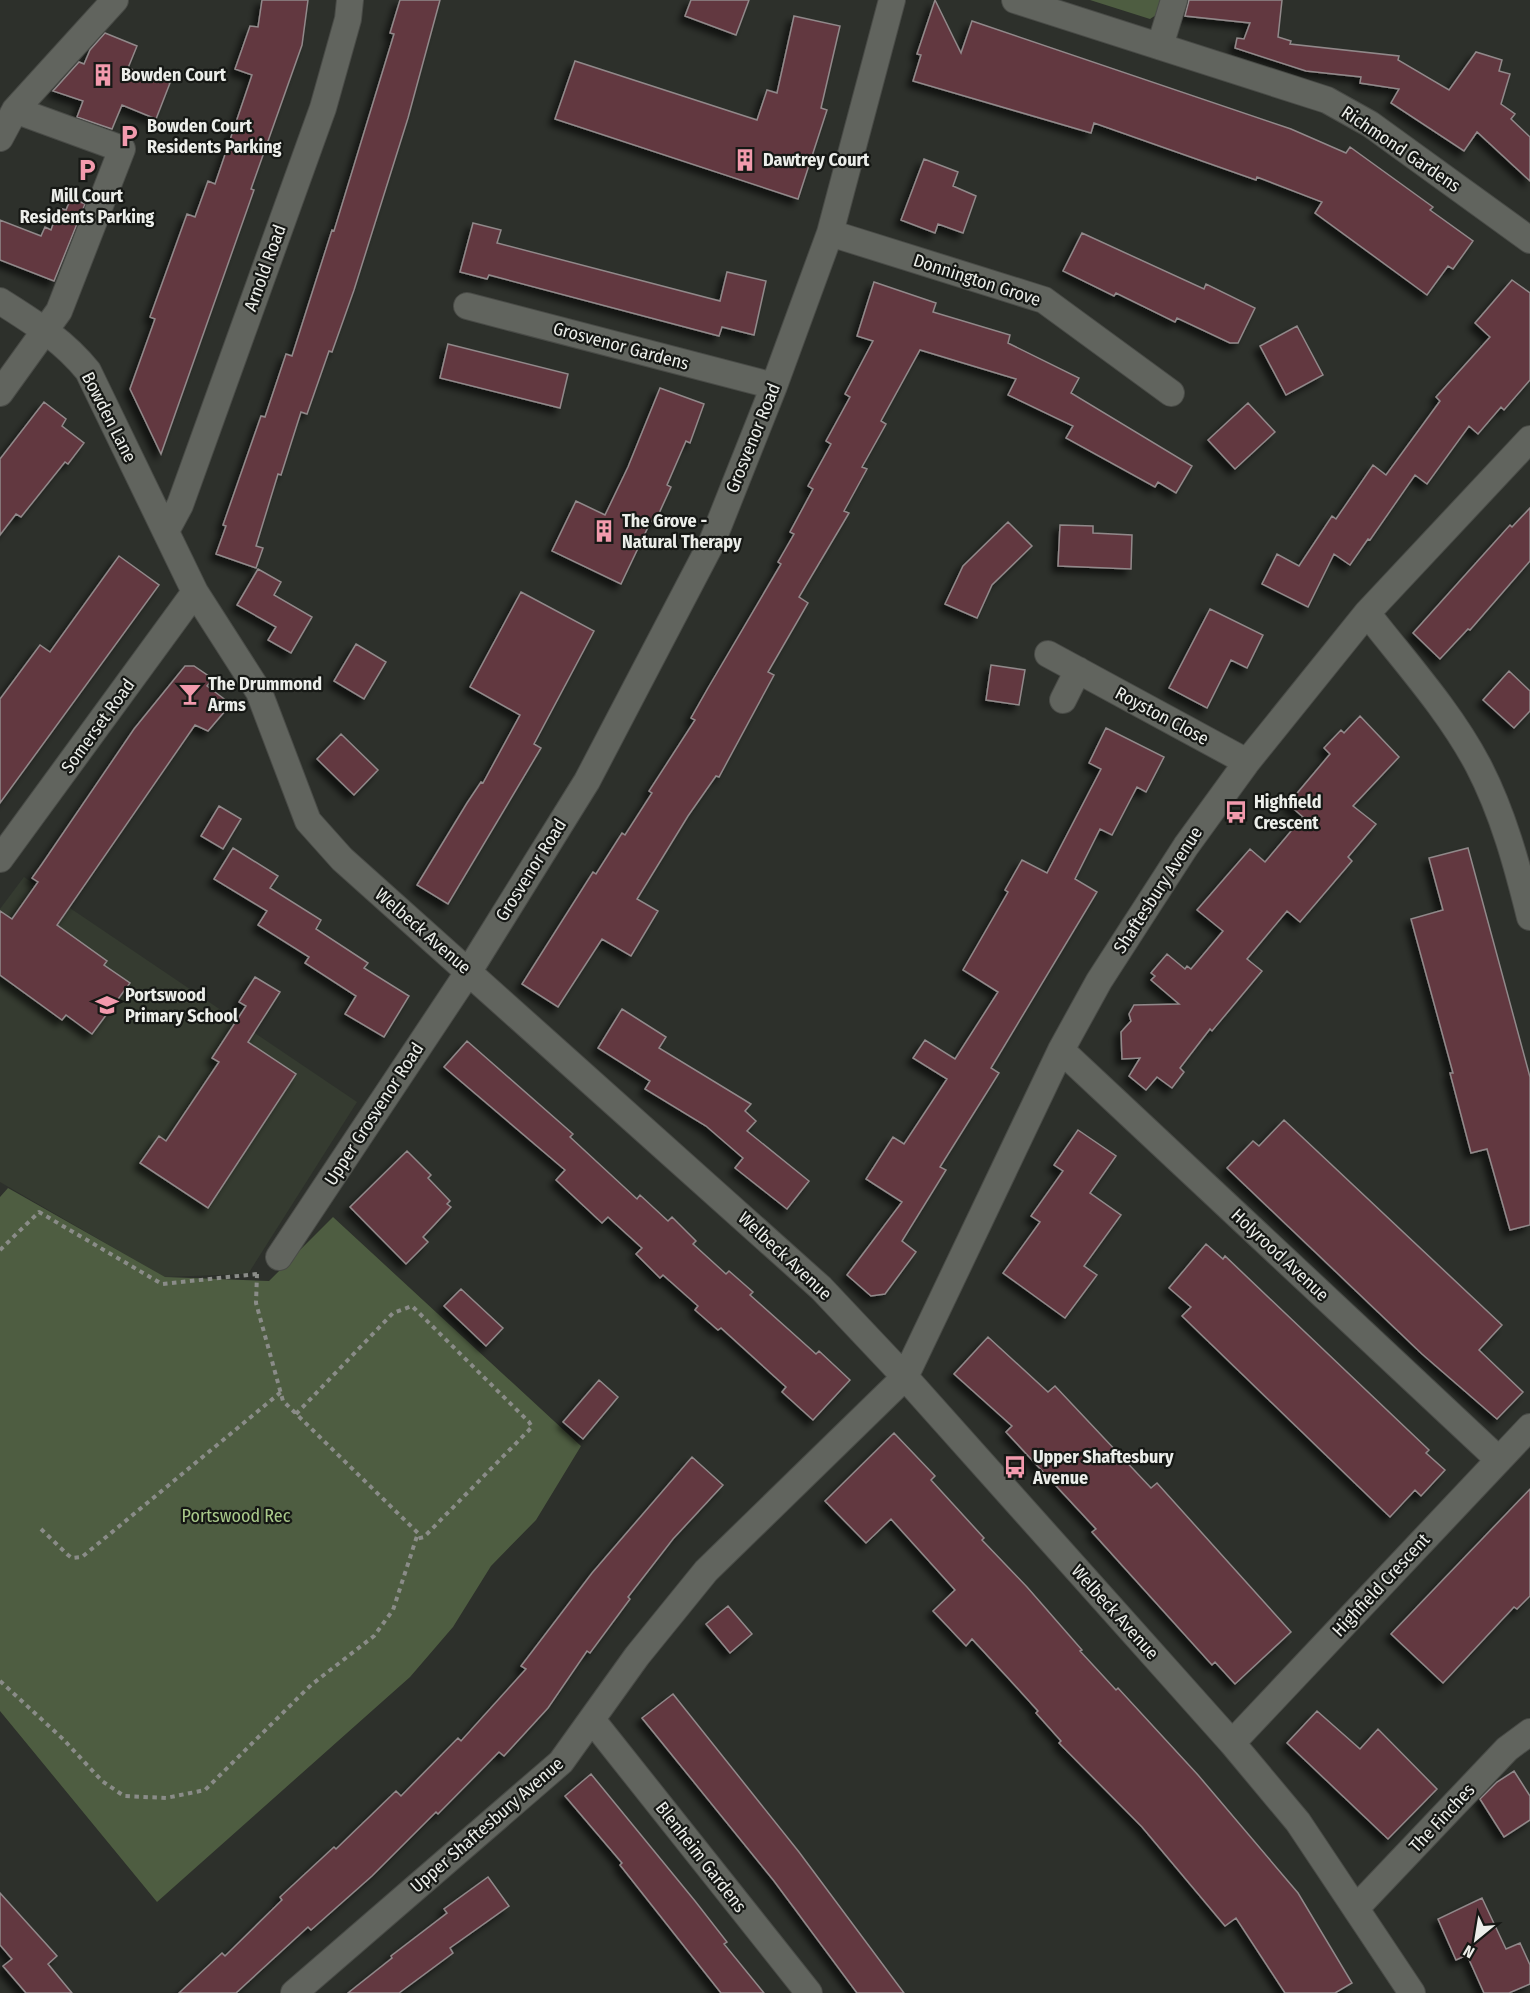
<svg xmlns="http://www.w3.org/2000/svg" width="1530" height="1993" viewBox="0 0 1530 1993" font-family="'Fira Sans Condensed',sans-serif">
<defs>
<filter id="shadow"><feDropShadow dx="-5.5" dy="5.5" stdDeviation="3" flood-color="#0009"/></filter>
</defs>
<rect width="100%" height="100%" fill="#2d302b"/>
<!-- built -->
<path fill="#353b30" d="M24,877L357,1102L248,1274L164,1277L0,1182V909Z"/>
<!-- green -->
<path fill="#4e5d41" d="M1090,0H1164L1159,13L1150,19Z
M8,1188L165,1277L269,1281L333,1217L581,1446L536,1520L491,1566L453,1627L410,1677L157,1902L0,1711V1197Z"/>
<!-- building -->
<path fill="#623741" stroke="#91898a" stroke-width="1.5" filter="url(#shadow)" d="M262,0H308L302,45L251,189L254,190L161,454L130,389L155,319L150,317L187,214L195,217L208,181L215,184L231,137L252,75L235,69L250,26L258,27Z
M400,0H440L408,118L354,290L332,352L329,351L307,414L301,412L281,475L278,474L256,546L263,548L256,568L216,554L226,526L223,525L261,416L265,417L286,354L292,356L332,230L334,231L394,34L390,33Z
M691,0H749L736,35L685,16Z
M935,0L961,53L972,21L1291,129L1346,153L1350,147L1433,207L1430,210L1473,241L1453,269L1448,266L1427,295L1315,213L1322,202L1257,177L1256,180L1094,123L1091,133L913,81L921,55L917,54Z
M1189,0H1282L1278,37L1291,41L1290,44L1399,56L1398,60L1449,90L1476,52L1502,60L1499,71L1510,74L1501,104L1515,114L1511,119L1530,137V181L1477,132L1464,151L1391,103L1399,89L1360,83L1361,77L1306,71L1235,48L1237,38L1244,39L1250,23L1185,16Z
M794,16L840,26L821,108L827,110L798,199L555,119L575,61L757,120L767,90L777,93Z
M105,33L137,46L128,68L170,83L156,119L122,105L112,129L77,117L83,101L53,91L79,62L84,64L90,50Z
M924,159L958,172L953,186L976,196L963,233L938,224L935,233L901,220Z
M71,198L85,204L54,281L0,260V220L41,236L45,227L51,230L59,208L66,210Z
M473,223L501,230L497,243L720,301L727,272L766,281L754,335L722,327L719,336L489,275L487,279L460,272Z
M1082,233L1204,289L1206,284L1255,308L1238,343H1230L1177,318L1175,322L1116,293L1114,296L1063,271Z
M1512,280L1530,293V380L1504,410L1501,407L1478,434L1469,426L1427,484L1415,475L1370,540L1368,539L1350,565L1334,554L1308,607L1262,584L1277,554L1299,566L1332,516L1336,519L1373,465L1386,475L1440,401L1436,397L1490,337L1475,323Z
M874,282L936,303L933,312L1010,335L1008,343L1079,378L1071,393L1192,466L1176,493L1158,482L1155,487L1066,438L1073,426L1008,395L1016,379L920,350L881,421L886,424L862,467L867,469L844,511L849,513L799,597L808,603L768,672L774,675L719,777L716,776L688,816L637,899L658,911L631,956L602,939L558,1007L522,984L593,872L596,874L622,833L625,835L652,793L649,791L695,720L691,718L708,688L781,564L778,562L794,534L790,532L813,489L808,486L831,444L826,441L850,397L845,394L873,341L857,336Z
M1297,326L1323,375L1286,395L1260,346Z
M448,344L568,374L560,408L440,378Z
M660,388L704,404L690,443L686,441L667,485L671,487L655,522L651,521L621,584L552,551L576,501L605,515L628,467Z
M44,402L66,419L62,426L84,443L68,464L65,462L21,517L16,514L0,535V459Z
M1248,403L1275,432L1235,469L1208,440Z
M1530,508V561L1470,630L1468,629L1440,659L1413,633L1510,525L1512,527Z
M1008,522L1032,546L992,585L977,618L945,604L963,566Z
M1060,525L1093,526V533L1132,535L1131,569L1058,566Z
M119,556L159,585L0,803V699L40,645L50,652Z
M258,569L281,582L274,595L312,617L291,653L268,640L276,627L237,605Z
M521,592L594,631L534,744L541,748L448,904L417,885L467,803L481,782L483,783L520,715L470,687Z
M1210,609L1263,635L1247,668L1231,660L1207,708L1169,688Z
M356,644L386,662L364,699L334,681Z
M991,665L1025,670L1019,705L986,700Z
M185,666H194L213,679L207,686L231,704L208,731L195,725L57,925L107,961L104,965L130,983L92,1034L66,1015L62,1020L0,975V911L12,919L38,882L32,878L42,864L134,729Z
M1509,671L1530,691V711L1514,728L1483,700Z
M1360,716L1399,757L1353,806L1376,824L1348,857L1352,861L1300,922L1287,911L1247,959L1262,971L1212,1031L1210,1029L1180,1068L1184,1072L1172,1088L1157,1077L1146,1090L1129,1076L1140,1058L1122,1059L1121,1032L1131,1021L1129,1014L1134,1005L1179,1004L1151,980L1155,976L1151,973L1167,954L1185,969L1187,966L1191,969L1223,931L1197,910L1250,849L1265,862L1303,817L1288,804L1330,754L1324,748L1341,730L1344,733Z
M1106,728L1164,757L1146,792L1137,787L1112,835L1100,829L1075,879L1097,892L991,1068L999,1073L940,1167L946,1170L902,1241L916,1252L885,1294L871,1296L847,1275L902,1202L866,1179L893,1137L904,1144L947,1079L913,1058L925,1040L955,1059L998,992L963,970L1008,892L1005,890L1022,860L1047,873L1101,769L1089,763Z
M341,734L378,770L354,795L317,759Z
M219,806L241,819L223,849L201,836Z
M233,848L278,876L270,888L321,920L316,929L368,963L364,968L409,996L384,1037L345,1014L356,996L305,963L309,957L258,925L267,911L214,879Z
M1468,848L1530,1077V1225L1510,1230L1487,1149L1471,1153L1450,1073H1453L1411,919L1443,910L1429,858Z
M255,977L280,992L248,1042L296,1074L208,1208L140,1163L159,1136L166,1141L219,1062L212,1058L246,1006L239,1002Z
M622,1009L666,1037L659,1048L751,1104L745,1111L756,1121L747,1131L809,1181L787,1209L735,1168L743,1158L706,1126L645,1089L650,1081L598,1048Z
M467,1041L573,1134L570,1137L637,1199L640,1195L668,1221L672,1217L696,1241L693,1244L726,1274L729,1271L753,1292L750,1295L816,1354L819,1351L850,1380L813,1420L782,1392L786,1387L721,1328L718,1330L695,1310L698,1306L663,1275L660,1278L636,1254L642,1248L608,1217L602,1223L556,1180L565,1170L444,1067Z
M1284,1120L1502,1325L1479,1350L1523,1392L1497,1419L1422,1354L1227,1168L1253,1141L1259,1146Z
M1078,1130L1116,1156L1090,1193L1121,1215L1084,1266L1097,1275L1065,1318L1003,1273L1040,1222L1031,1216L1063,1171L1054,1165Z
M407,1151L431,1175L428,1178L450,1201L447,1204L451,1207L423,1237L428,1242L406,1264L350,1207Z
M1206,1244L1223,1259L1225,1256L1429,1450L1426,1453L1445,1470L1421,1496L1415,1490L1390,1517L1182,1316L1191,1307L1169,1288Z
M461,1289L503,1328L486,1346L444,1306Z
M988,1337L1048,1392L1055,1386L1151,1488L1157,1483L1291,1632L1235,1684L1215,1662L1212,1665L1092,1532L1096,1529L1006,1432L1012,1426L954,1374Z
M599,1380L618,1397L583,1439L563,1422Z
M894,1433L935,1476L931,1480L984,1538L982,1540L1027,1587L1082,1650L1080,1651L1116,1690L1118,1688L1198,1775L1298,1893L1352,1983L1335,1993H1285L1236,1918L1225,1926L1142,1827L1059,1743L1061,1741L1036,1713L1038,1711L1009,1679L972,1639L966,1646L933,1611L955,1590L891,1519L866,1543L825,1501Z
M692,1457L723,1485L673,1539L628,1597L630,1599L590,1653L587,1651L548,1708L504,1756L499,1752L438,1814L436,1812L372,1876L311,1930L308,1927L236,1993H179L222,1953L225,1956L282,1900L280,1897L334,1847L336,1849L396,1791L401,1796L458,1738L461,1741L526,1669L521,1666L592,1573Z
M1530,1489V1596L1517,1609L1514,1607L1443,1683L1391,1634Z
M728,1606L752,1634L730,1653L706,1624Z
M673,1694L799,1852L904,1993H857L774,1881L642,1718Z
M1317,1711L1360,1749L1378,1729L1437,1789L1388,1839L1287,1743Z
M1514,1771L1530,1796V1820L1504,1837L1480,1799L1497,1782Z
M591,1774L695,1901L727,1942L724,1944L764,1993H721L620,1865L622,1863L565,1796Z
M488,1877L509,1906L450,1948L453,1953L399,1993H348L392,1958L391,1956L447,1913L444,1909Z
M0,1893L57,1956L48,1964L72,1993H26L3,1966L12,1959L0,1945Z
M1482,1898L1506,1949L1520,1943L1530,1965V1984L1509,1993H1484L1467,1955L1456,1960L1438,1919Z"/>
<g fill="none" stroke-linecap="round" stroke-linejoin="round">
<!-- minor casing -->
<g stroke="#494b47" stroke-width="28">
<path id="minor" d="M1015,0L1327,100L1370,124L1530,240
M1160,46L1174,0
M0,138L15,110L115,0
M830,233L1044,300L1171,393
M0,301C33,322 63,340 88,371L195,592L259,692L308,821L342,859L821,1288L905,1377L1232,1743L1298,1822L1412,1993
M467,306L774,386
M0,393L59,311L122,149L15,110
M166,531L180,505L323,108L348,19L350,0
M1367,613C1405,662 1449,710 1478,765C1503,813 1517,865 1530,917
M1048,654L1247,762
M1063,700L1078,670
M0,859L195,592
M1061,1050L1499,1460
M279,1257L469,971L587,781L712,542L774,386L830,233L892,0
M593,1721L809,1993
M1232,1743L1530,1427
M1357,1907L1507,1749L1530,1732
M294,1993L561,1762L637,1656L706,1571L905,1377L1061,1050L1099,981L1186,846L1247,762L1367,613L1530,439"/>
</g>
<!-- path -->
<path stroke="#8a8c88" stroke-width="4" stroke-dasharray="4.5 4.5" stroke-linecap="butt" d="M0,1250L39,1212L162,1284L257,1274
M296,1414L393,1313L412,1306L529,1422L532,1427L424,1537L416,1539
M41,1529L68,1555L72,1558L82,1557L281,1392
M0,1681L63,1739L102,1781L124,1796L166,1798L205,1790L311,1685L374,1636L393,1610L418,1533L283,1401L256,1303L257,1274"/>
<!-- minor -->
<use href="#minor" stroke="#61645e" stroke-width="26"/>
</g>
<!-- icons -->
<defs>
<g id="building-bare" transform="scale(1.8)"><path d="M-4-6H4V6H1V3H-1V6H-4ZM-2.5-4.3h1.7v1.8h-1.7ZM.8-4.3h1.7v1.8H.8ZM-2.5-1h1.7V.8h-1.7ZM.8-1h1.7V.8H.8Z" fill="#f29aad" stroke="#161815" stroke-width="2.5" paint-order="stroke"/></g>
<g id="parking-bare" transform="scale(1.8)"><path d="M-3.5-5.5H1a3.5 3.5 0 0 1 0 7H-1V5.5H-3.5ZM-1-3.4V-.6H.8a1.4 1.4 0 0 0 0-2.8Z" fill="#f29aad" stroke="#161815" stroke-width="2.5" paint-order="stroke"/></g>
<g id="bar-bare" transform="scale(1.8)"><path d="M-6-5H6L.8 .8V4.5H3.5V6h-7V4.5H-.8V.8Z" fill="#f29aad" stroke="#161815" stroke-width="2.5" paint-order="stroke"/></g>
<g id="bus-bare" transform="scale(1.8)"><path d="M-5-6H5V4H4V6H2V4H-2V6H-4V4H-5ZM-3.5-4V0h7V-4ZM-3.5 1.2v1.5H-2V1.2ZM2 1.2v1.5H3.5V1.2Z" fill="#f29aad" stroke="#161815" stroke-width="2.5" paint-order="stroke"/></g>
<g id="school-bare" transform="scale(1.8)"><path d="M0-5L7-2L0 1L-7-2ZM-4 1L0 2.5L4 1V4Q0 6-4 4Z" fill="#f29aad" stroke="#161815" stroke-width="2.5" paint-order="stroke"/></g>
</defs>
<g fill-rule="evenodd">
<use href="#building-bare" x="103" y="75"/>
<use href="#parking-bare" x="129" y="136"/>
<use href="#building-bare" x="745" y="160"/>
<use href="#parking-bare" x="87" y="170"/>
<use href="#building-bare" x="604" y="531"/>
<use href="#bar-bare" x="190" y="694"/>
<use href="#bus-bare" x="1236" y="812"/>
<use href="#school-bare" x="107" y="1005"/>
<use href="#bus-bare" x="1015" y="1467"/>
</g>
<g text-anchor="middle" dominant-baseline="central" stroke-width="4.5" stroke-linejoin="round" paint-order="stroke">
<!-- poi labels -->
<g font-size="18" font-weight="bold" fill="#eceeea" stroke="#161815" text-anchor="start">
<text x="121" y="75">Bowden Court</text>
<text x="147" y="126">Bowden Court<tspan x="147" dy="21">Residents Parking</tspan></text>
<text x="763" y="160">Dawtrey Court</text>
<text x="87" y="196" text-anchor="middle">Mill Court<tspan x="87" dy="21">Residents Parking</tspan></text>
<text x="622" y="521">The Grove -<tspan x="622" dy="21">Natural Therapy</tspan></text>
<text x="208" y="684">The Drummond<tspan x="208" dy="21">Arms</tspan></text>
<text x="1254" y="802">Highfield<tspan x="1254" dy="21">Crescent</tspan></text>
<text x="125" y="995">Portswood<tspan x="125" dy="21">Primary School</tspan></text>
<text x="1033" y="1457">Upper Shaftesbury<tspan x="1033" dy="21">Avenue</tspan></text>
</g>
<!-- street labels -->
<g font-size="18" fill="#eceeea" stroke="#161815">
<text transform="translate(1401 149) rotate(34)">Richmond Gardens</text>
<text transform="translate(265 268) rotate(-70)">Arnold Road</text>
<text transform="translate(977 280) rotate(18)">Donnington Grove</text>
<text transform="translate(621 346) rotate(15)">Grosvenor Gardens</text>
<text transform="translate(109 417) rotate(63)">Bowden Lane</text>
<text transform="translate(753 438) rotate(-68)">Grosvenor Road</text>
<text transform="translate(1162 716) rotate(28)">Royston Close</text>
<text transform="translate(98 726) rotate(-54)">Somerset Road</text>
<text transform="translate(531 870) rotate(-58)">Grosvenor Road</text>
<text transform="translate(1158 890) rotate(-57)">Shaftesbury Avenue</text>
<text transform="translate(423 931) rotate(41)">Welbeck Avenue</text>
<text transform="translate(374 1114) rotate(-57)">Upper Grosvenor Road</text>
<text transform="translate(1280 1255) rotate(43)">Holyrood Avenue</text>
<text transform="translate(785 1256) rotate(43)">Welbeck Avenue</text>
<text transform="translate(1381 1585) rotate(-47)">Highfield Crescent</text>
<text transform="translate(1115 1612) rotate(48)">Welbeck Avenue</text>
<text transform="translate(1442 1818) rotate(-47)">The Finches</text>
<text transform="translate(487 1825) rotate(-41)">Upper Shaftesbury Avenue</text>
<text transform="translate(701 1857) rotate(52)">Blenheim Gardens</text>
</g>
<!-- park labels -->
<g font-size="18" fill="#aaca8b" stroke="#161815">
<text x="236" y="1516">Portswood Rec</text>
</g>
</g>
<!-- north arrow -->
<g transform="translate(1476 1939) rotate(210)" stroke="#161815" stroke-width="4.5" paint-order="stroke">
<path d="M0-4.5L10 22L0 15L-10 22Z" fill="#eceeea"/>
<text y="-9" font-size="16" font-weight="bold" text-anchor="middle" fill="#eceeea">N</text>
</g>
</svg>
